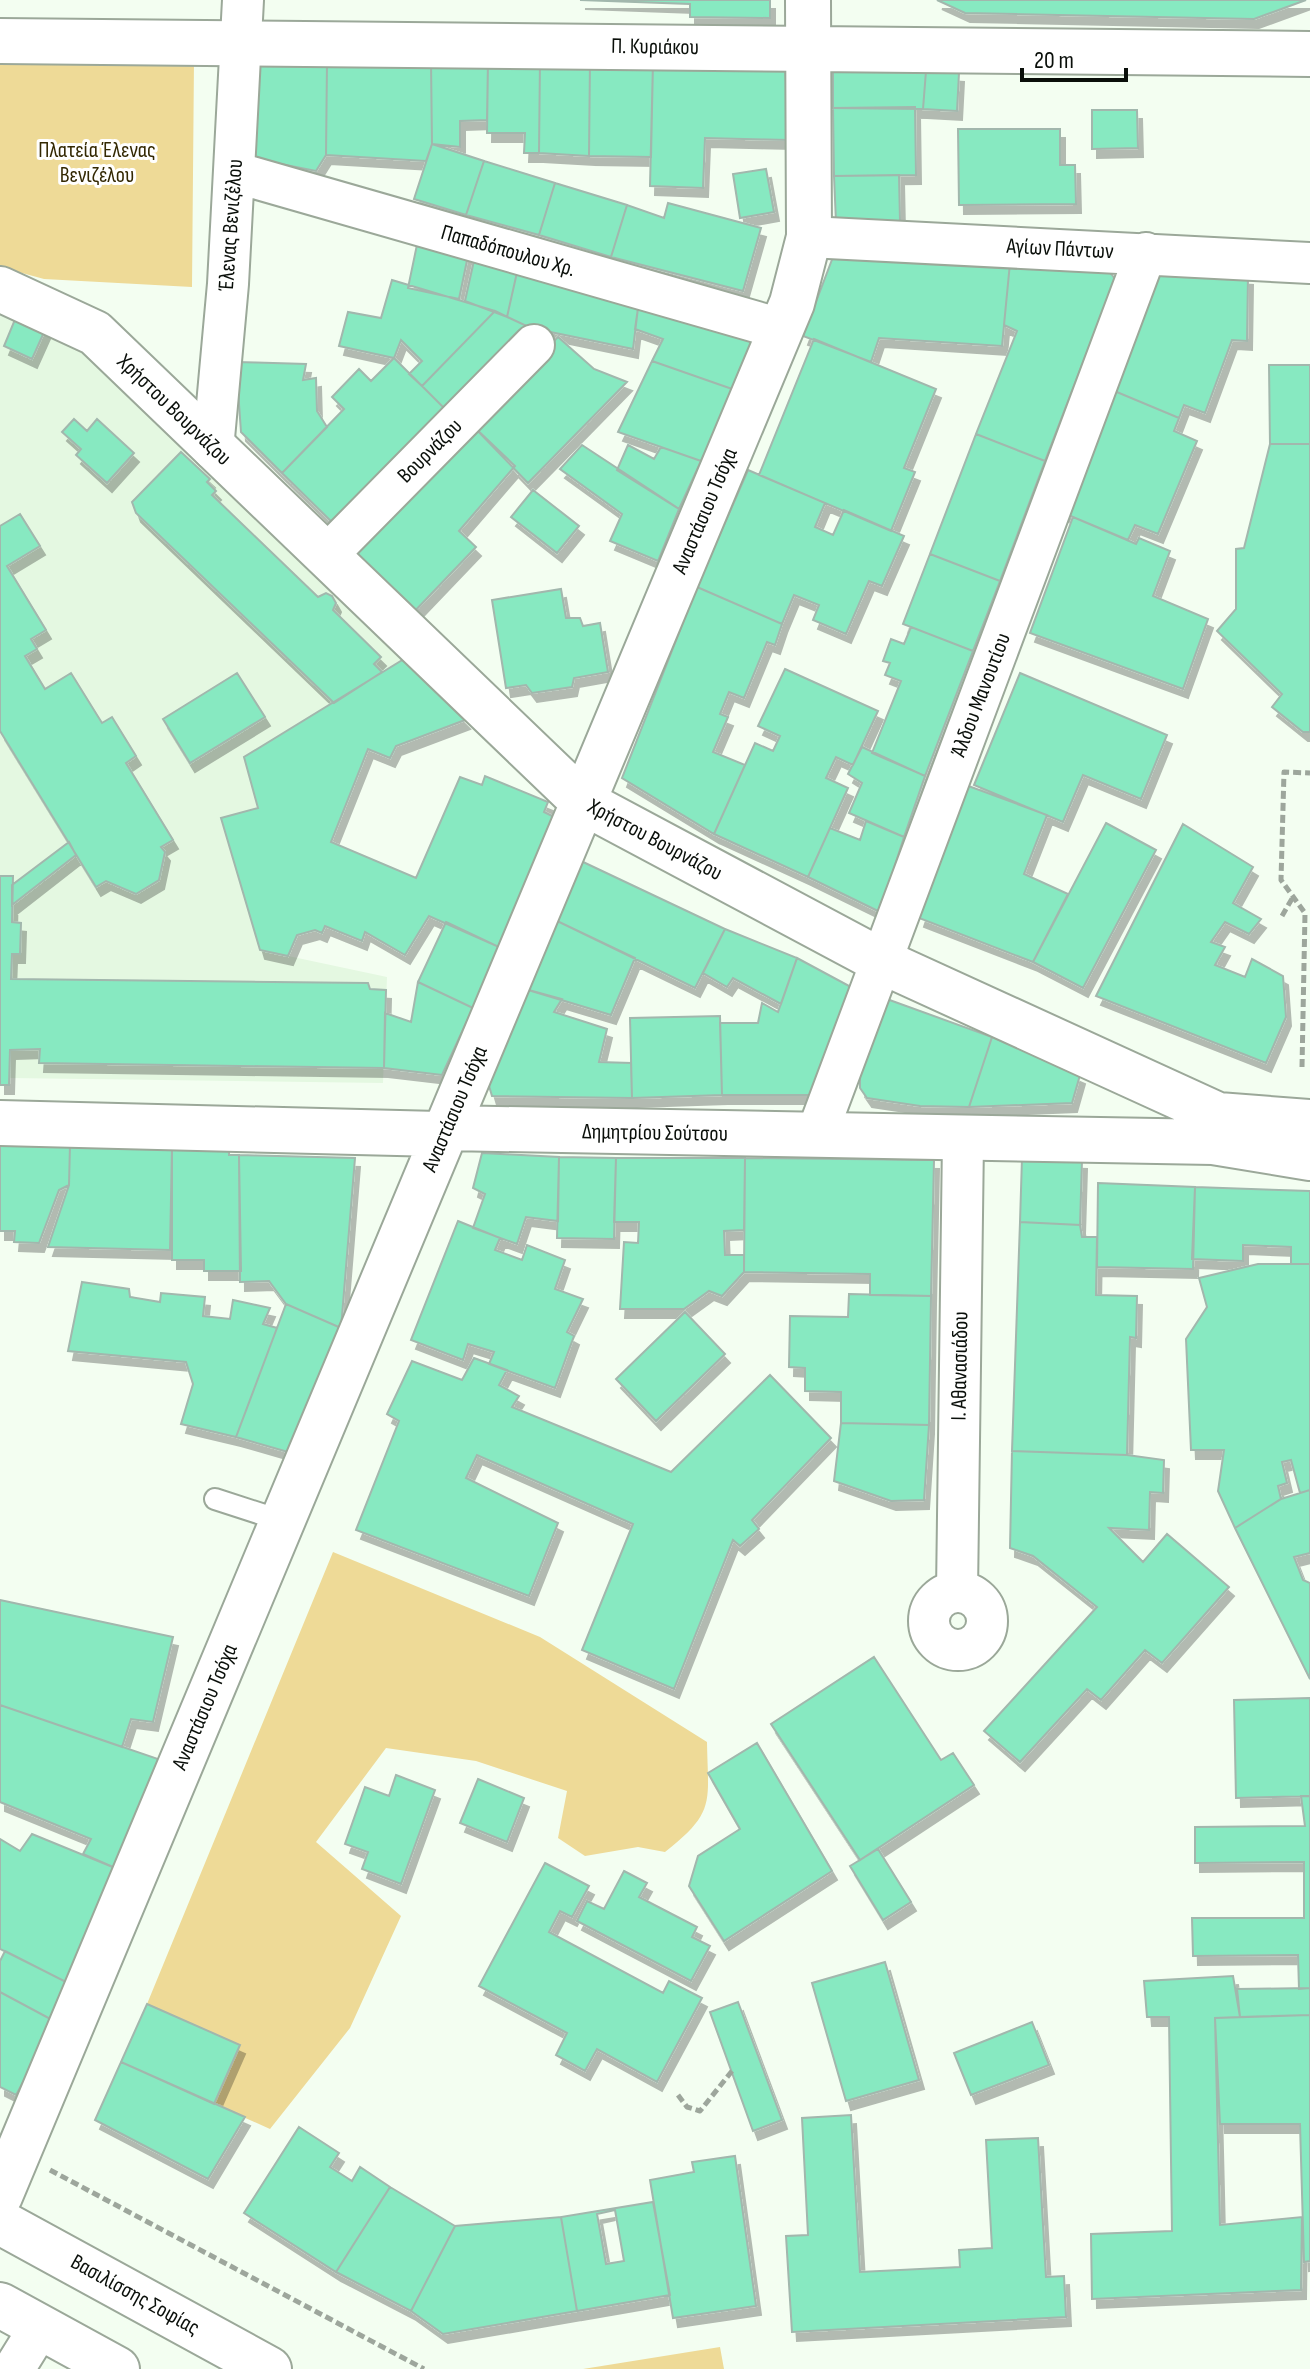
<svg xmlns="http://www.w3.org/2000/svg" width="1310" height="2369" viewBox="0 0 1310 2369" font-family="'Sofia Sans Condensed',sans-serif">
<defs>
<filter id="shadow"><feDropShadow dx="5" dy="9" stdDeviation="0" flood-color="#0004"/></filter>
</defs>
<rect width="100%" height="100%" fill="#f3fef1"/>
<!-- built -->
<path fill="#e4f8e1" d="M0,311L91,354L404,659L245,756L258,808L221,819L260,950L387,977L383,1083L10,1078L9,1085H0Z"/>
<!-- green -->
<path fill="#eeda97" d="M0,43L194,60L192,287L44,279L0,267Z
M333,1552L540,1637L707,1742C708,1803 716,1812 665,1852L638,1847L585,1856L558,1838L567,1791L476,1761L386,1748L316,1842L401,1916L350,2028L270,2129L214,2104L239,2045L147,2004Z
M720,2347L724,2369H583Z"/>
<!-- building -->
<path fill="#87e9c1" stroke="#a2b7ad" stroke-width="2" fill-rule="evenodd" filter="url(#shadow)" d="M580,0H770V18L690,17V4Z
M937,0H1306L1254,19L965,13Z
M488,60L487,120L460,121V147L432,144L431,62Z
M488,60L540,61L539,153H524L525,133H487Z
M540,61H590L589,156L539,153Z
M590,61L653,62L651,157L589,156Z
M243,62L327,63L326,155L316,171L241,156Z
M431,62L432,144L426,161L326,155L327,63Z
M653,62L785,63L789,140L705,138L703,188L650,186Z
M833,66L926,71L923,109L833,108Z
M926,71L959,73L957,111L923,109Z
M915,107L916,175L834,176L833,108Z
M1092,110H1137L1138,148L1092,149Z
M958,129H1060V165H1075L1076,204L959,205Z
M432,144L484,161L466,215L414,199Z
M484,161L555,183L539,235L466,215Z
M766,169L774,212L740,218L733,174Z
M899,175L900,221L836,222L834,176Z
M555,183L627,205L611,257L539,235Z
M668,203L761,228L743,291L611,257L627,205L664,218Z
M419,235L470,246L459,299L408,288Z
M477,247L520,259L507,317L465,301Z
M833,257L1010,263L1002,346L879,338L871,362L803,336Z
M520,259L638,308L633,349L531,328L507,317Z
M1010,263L1105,266L1115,279L1045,461L976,434L1017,331L1004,325Z
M1160,271L1248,276L1247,341L1232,340L1205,413L1184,405L1179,418L1112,390Z
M392,280L495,311L422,386L409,374L422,361L401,340L394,358L339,346L348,312L381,318Z
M638,308L755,340L735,390L652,361L663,339L635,329Z
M495,311L531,328L449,413L422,386Z
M16,317L45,330L32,359L4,346Z
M558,337L594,369L627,382L528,483L471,424Z
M814,339L936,389L904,468L915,472L891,531L759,475Z
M394,358L449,413L338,528L282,473L344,409L332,397L359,369L371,381Z
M652,361L735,390L701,461L618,432Z
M236,362L306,364L303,380L316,378L317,411L327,427L282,473L241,432Z
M1269,365H1310V444H1270Z
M1112,390L1179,418L1174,431L1197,441L1158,534L1135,525L1128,540L1061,512Z
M74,419L87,431L97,419L134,453L107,483L76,455L81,449L62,432Z
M471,424L515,466L459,531L476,547L411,615L347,552Z
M976,434L1045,461L1000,581L930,554Z
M1270,444H1310V732H1303L1272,707L1282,694L1217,631L1236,609V549L1244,548Z
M582,445L679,509L658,561L610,541L622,514L560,469Z
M628,445L654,459L661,447L701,461L679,509L617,470Z
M181,452L210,479L207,482L216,491L212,495L318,597L326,593L332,596L336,603L333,610L381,657L374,664L382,672L334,703L136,513L132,502Z
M748,470L825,503L815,527L833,535L844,510L904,536L882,586L869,581L846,634L813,620L819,605L794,595L782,624L697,587Z
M533,490L579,526L557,553L511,517Z
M20,514L40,546L7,566L46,630L31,639L37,649L25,656L45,689L71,673L102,723L112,717L136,756L126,763L173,840L161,847L165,852L159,880L136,894L106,881L96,887L0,731V526Z
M1073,517L1136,544L1139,538L1170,551L1153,596L1208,619L1183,689L1030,633Z
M930,554L1000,581L973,651L903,624Z
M697,587L782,624L775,645L767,642L744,698L729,692L720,714L728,717L713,752L745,765L714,834L622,778Z
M561,589L566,618H580L583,626L600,623L608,672L574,678L572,687L532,693L526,685L506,688L492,600Z
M911,627L973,651L925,776L872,753L901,681L885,675L890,663L883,661L891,639L904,644Z
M404,659L465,720L396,746L390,758L368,749L331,842L416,878L460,777L482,785L485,776L548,802L544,812L568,824L501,948L429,916L405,955L365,932L362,941L325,926L322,933L315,930L297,935L288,956L260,950L221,818L258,808L244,757Z
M785,669L878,711L853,765L836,757L826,778L848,788L808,877L714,834L755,743L773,751L780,736L758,726Z
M237,673L265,717L190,763L163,719Z
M1020,673L1167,735L1141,799L1083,775L1063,822L974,785Z
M862,747L925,776L904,837L849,813L862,783L848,774Z
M963,784L1047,815L1024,874L1068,894L1033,962L919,918Z
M866,821L904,837L880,912L808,877L830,828L860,840Z
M1106,823L1156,850L1083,988L1033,962Z
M1183,824L1253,867L1233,903L1261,919L1249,934L1225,922L1211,942L1225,947L1215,965L1245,977L1252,959L1283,976L1286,1017L1266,1063L1096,996Z
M69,842L76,855L12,905V885Z
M581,861L725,929L695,988L555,920Z
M0,876H13L12,922L21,923L20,954H12L11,979L368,983L370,989L386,990L384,1068L39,1063L40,1049L10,1050L9,1085H0Z
M555,920L635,958L611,1015L525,989Z
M446,922L501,948L473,1008L418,982Z
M725,929L797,958L781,1004L733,978L727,987L703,973Z
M797,958L851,987L815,1095H722L720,1023H758L762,1003L778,1012Z
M418,982L473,1008L442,1075L384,1068L385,1013L411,1022Z
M525,989L562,999L554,1012L607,1029L599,1062L631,1063L632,1098L492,1096L487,1079Z
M884,998L992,1037L969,1107L920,1106L867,1098L860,1088V1071Z
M720,1016L722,1095L632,1098L630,1018Z
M992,1037L1080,1075L1072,1103L969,1107Z
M0,1143L70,1145L69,1185L59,1190L39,1243L14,1242L15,1231H0Z
M70,1145L172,1147L170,1250L48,1247L69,1185Z
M229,1146V1155H239L241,1271H204V1260H172V1147Z
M482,1153L559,1157L558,1221L526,1217L517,1244L473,1228L485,1194L473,1188Z
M239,1155L355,1158L341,1328L286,1304L269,1281L240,1282Z
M559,1157L616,1158L614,1239L557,1238Z
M616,1158H745L744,1230L724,1231L725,1255H744V1272L722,1296L709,1291L684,1309H620L624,1242L638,1243L639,1222H614Z
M745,1158L934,1160L931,1296L870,1295V1274L744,1272Z
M1022,1158L1082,1160L1080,1225L1020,1222Z
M1098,1183L1195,1187L1193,1269L1097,1267Z
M1195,1187L1310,1191V1264H1291V1247L1243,1245V1261L1192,1259Z
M458,1221L500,1238L495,1250L522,1260L527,1245L565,1260L555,1289L583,1299L567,1332L574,1336L555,1388L489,1364L494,1352L468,1344L463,1360L411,1340Z
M1020,1222L1080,1225L1082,1237H1097L1096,1295L1137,1296L1136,1338L1130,1337L1127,1455L1012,1451Z
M1258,1264H1310V1490L1300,1493L1291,1460L1282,1462L1287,1483L1278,1486L1281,1499L1235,1528L1218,1491L1224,1450H1191L1186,1339L1207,1307L1199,1278Z
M82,1282L129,1289L130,1297L160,1302L161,1293L205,1297L203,1316L230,1319L233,1300L270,1308L263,1324L277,1328L236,1437L181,1424L193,1384L186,1362L68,1351Z
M849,1294L931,1296L929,1425L841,1423V1392L805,1391V1368L789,1367L790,1316L848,1317Z
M286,1304L341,1328L288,1452L236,1437Z
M685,1312L725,1354L656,1421L616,1379Z
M474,1358L507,1370L499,1385L519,1396L512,1407L671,1472L770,1375L831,1438L752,1520L759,1529L740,1546L733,1540L674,1689L582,1650L633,1524L477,1455L466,1478L558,1523L529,1596L356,1530L399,1421L387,1414L412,1361L462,1380Z
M841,1423L929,1425L924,1500L891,1501L834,1481Z
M1012,1451L1127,1455L1164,1460L1163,1493L1150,1492L1149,1530L1109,1528L1143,1562L1167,1534L1229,1587L1162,1663L1145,1650L1101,1700L1087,1689L1020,1762L984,1731L1097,1607L1033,1556L1010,1548Z
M1310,1490V1553L1294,1557L1303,1580L1310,1583V1679L1235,1528L1281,1499Z
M0,1600L173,1637L153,1722L131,1719L122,1747L0,1705Z
M874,1657L941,1760L953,1753L974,1785L860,1860L771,1724Z
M1310,1698V1796L1236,1798L1234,1700Z
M0,1705L161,1760L120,1870L83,1854L91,1839L0,1802Z
M757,1743L832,1871L724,1941L689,1886L698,1856L740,1829L708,1773Z
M396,1775L435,1790L401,1884L362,1869L368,1852L345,1844L365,1787L389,1796Z
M478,1779L524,1798L507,1842L460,1823Z
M1301,1796H1310V1988L1299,1989L1298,1955L1193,1956L1192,1918H1304V1862L1195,1863V1827L1305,1826Z
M32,1834L120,1870L70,1984L0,1949V1839L20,1851Z
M878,1849L911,1902L883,1920L850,1866Z
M545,1863L589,1886L572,1917L560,1911L549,1932L663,1993L669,1981L702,1998L657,2082L597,2049L585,2071L556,2055L567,2033L479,1986Z
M624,1871L647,1883L639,1897L697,1927L692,1937L710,1946L691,1981L577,1921L587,1901L604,1909Z
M5,1951L70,1984L56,2022L0,1992V1961Z
M885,1962L919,2080L846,2101L812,1983Z
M1233,1976L1240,2017L1215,2018L1220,2225L1302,2217L1301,2290L1092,2299L1091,2234L1172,2231L1169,2017H1147L1144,1981Z
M1310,1988V2015L1240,2017L1237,1989Z
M0,1992L56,2022L16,2095L0,2087Z
M738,2002L782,2120L753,2131L710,2012Z
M147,2004L240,2045L214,2104L121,2062Z
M1310,2015V2261L1304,2262L1300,2124H1220L1215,2018Z
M1032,2022L1049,2065L971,2095L954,2053Z
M121,2062L245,2117L208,2179L95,2120Z
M851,2115L860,2272L960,2267L959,2250L992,2248L986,2140L1038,2138L1046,2277L1064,2276L1066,2317L792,2332L786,2236L808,2235L802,2118Z
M299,2127L339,2153L330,2167L352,2181L360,2167L390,2187L336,2272L244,2213Z
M735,2156L756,2306L673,2318L650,2180L694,2172L692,2162Z
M390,2187L455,2226L411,2311L336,2272Z
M653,2202L670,2295L577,2311L561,2217ZM615,2210L624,2261L606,2264L597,2214Z
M561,2217L577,2311L443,2334L411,2311L455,2226Z"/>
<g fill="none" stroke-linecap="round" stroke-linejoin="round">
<!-- lane casing -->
<g stroke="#9ba899" stroke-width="24">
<path id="lane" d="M215,1499L283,1521"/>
</g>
<!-- street casing -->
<g stroke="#9ba899" stroke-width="44">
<path id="street" d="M234,172L781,329
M809,237L1310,263
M213,449L228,284L243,0
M326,556L534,345
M816,1136L1146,253
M957,1592L963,1140
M929 1621a29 29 0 1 1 58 0a29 29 0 1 1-58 0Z
M14,2369L40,2327"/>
</g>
<!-- secondary casing -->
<g stroke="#9ba899" stroke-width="48">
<path id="secondary" d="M0,41L1310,54
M0,289L95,333L583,802L881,961L1218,1115L1310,1122
M0,1123L438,1134L447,1128L1213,1142L1310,1158
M0,2196L792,303L809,237L808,0"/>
</g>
<!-- primary casing -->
<g stroke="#9ba899" stroke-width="48">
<path id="primary" d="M0,2222L269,2369
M0,2305L117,2369"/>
</g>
<!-- path -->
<path stroke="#9da69c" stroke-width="5" stroke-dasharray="8 4" stroke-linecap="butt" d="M1282,916L1293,897
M1302,1067L1305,913L1281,880L1284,772L1310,773
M678,2095L687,2107L700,2111L732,2071
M50,2170L424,2369"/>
<!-- lane -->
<use href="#lane" stroke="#fff" stroke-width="20"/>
<!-- street -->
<use href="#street" stroke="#fff" stroke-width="40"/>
<!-- secondary -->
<use href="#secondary" stroke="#fff" stroke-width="44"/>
<!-- primary -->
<use href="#primary" stroke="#fff" stroke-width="44"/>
</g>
<g text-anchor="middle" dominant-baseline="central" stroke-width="6" stroke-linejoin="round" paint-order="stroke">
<!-- street labels -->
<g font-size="22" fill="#0a0f0a" stroke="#fff">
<text transform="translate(655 47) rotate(1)">Π. Κυριάκου</text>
<text transform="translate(231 225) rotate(-86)">Έλενας Βενιζέλου</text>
<text transform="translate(1060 249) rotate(3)">Αγίων Πάντων</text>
<text transform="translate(508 251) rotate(16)">Παπαδόπουλου Χρ.</text>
<text transform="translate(174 410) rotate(44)">Χρήστου Βουρνάζου</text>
<text transform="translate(430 451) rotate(-45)">Βουρνάζου</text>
<text transform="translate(705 511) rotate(-67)">Αναστάσιου Τσόχα</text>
<text transform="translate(981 695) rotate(-69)">Άλδου Μανουτίου</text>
<text transform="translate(655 840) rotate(28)">Χρήστου Βουρνάζου</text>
<text transform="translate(455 1109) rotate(-67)">Αναστάσιου Τσόχα</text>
<text transform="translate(655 1133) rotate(1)">Δημητρίου Σούτσου</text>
<text transform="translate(960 1366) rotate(-89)">Ι. Αθανασιάδου</text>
<text transform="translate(205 1707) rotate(-67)">Αναστάσιου Τσόχα</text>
<text transform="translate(135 2295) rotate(29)">Βασιλίσσης Σοφίας</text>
</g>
<!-- park labels -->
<g font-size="22" fill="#332802" stroke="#fff">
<text x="97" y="150">Πλατεία Έλενας<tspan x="97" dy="25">Βενιζέλου</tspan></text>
</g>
</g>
<!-- scale -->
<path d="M1022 68v12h104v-12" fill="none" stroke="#0a0f0a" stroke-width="4"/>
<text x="1034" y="68" font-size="24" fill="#0a0f0a" stroke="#ffffff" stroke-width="6" paint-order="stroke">20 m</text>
</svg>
